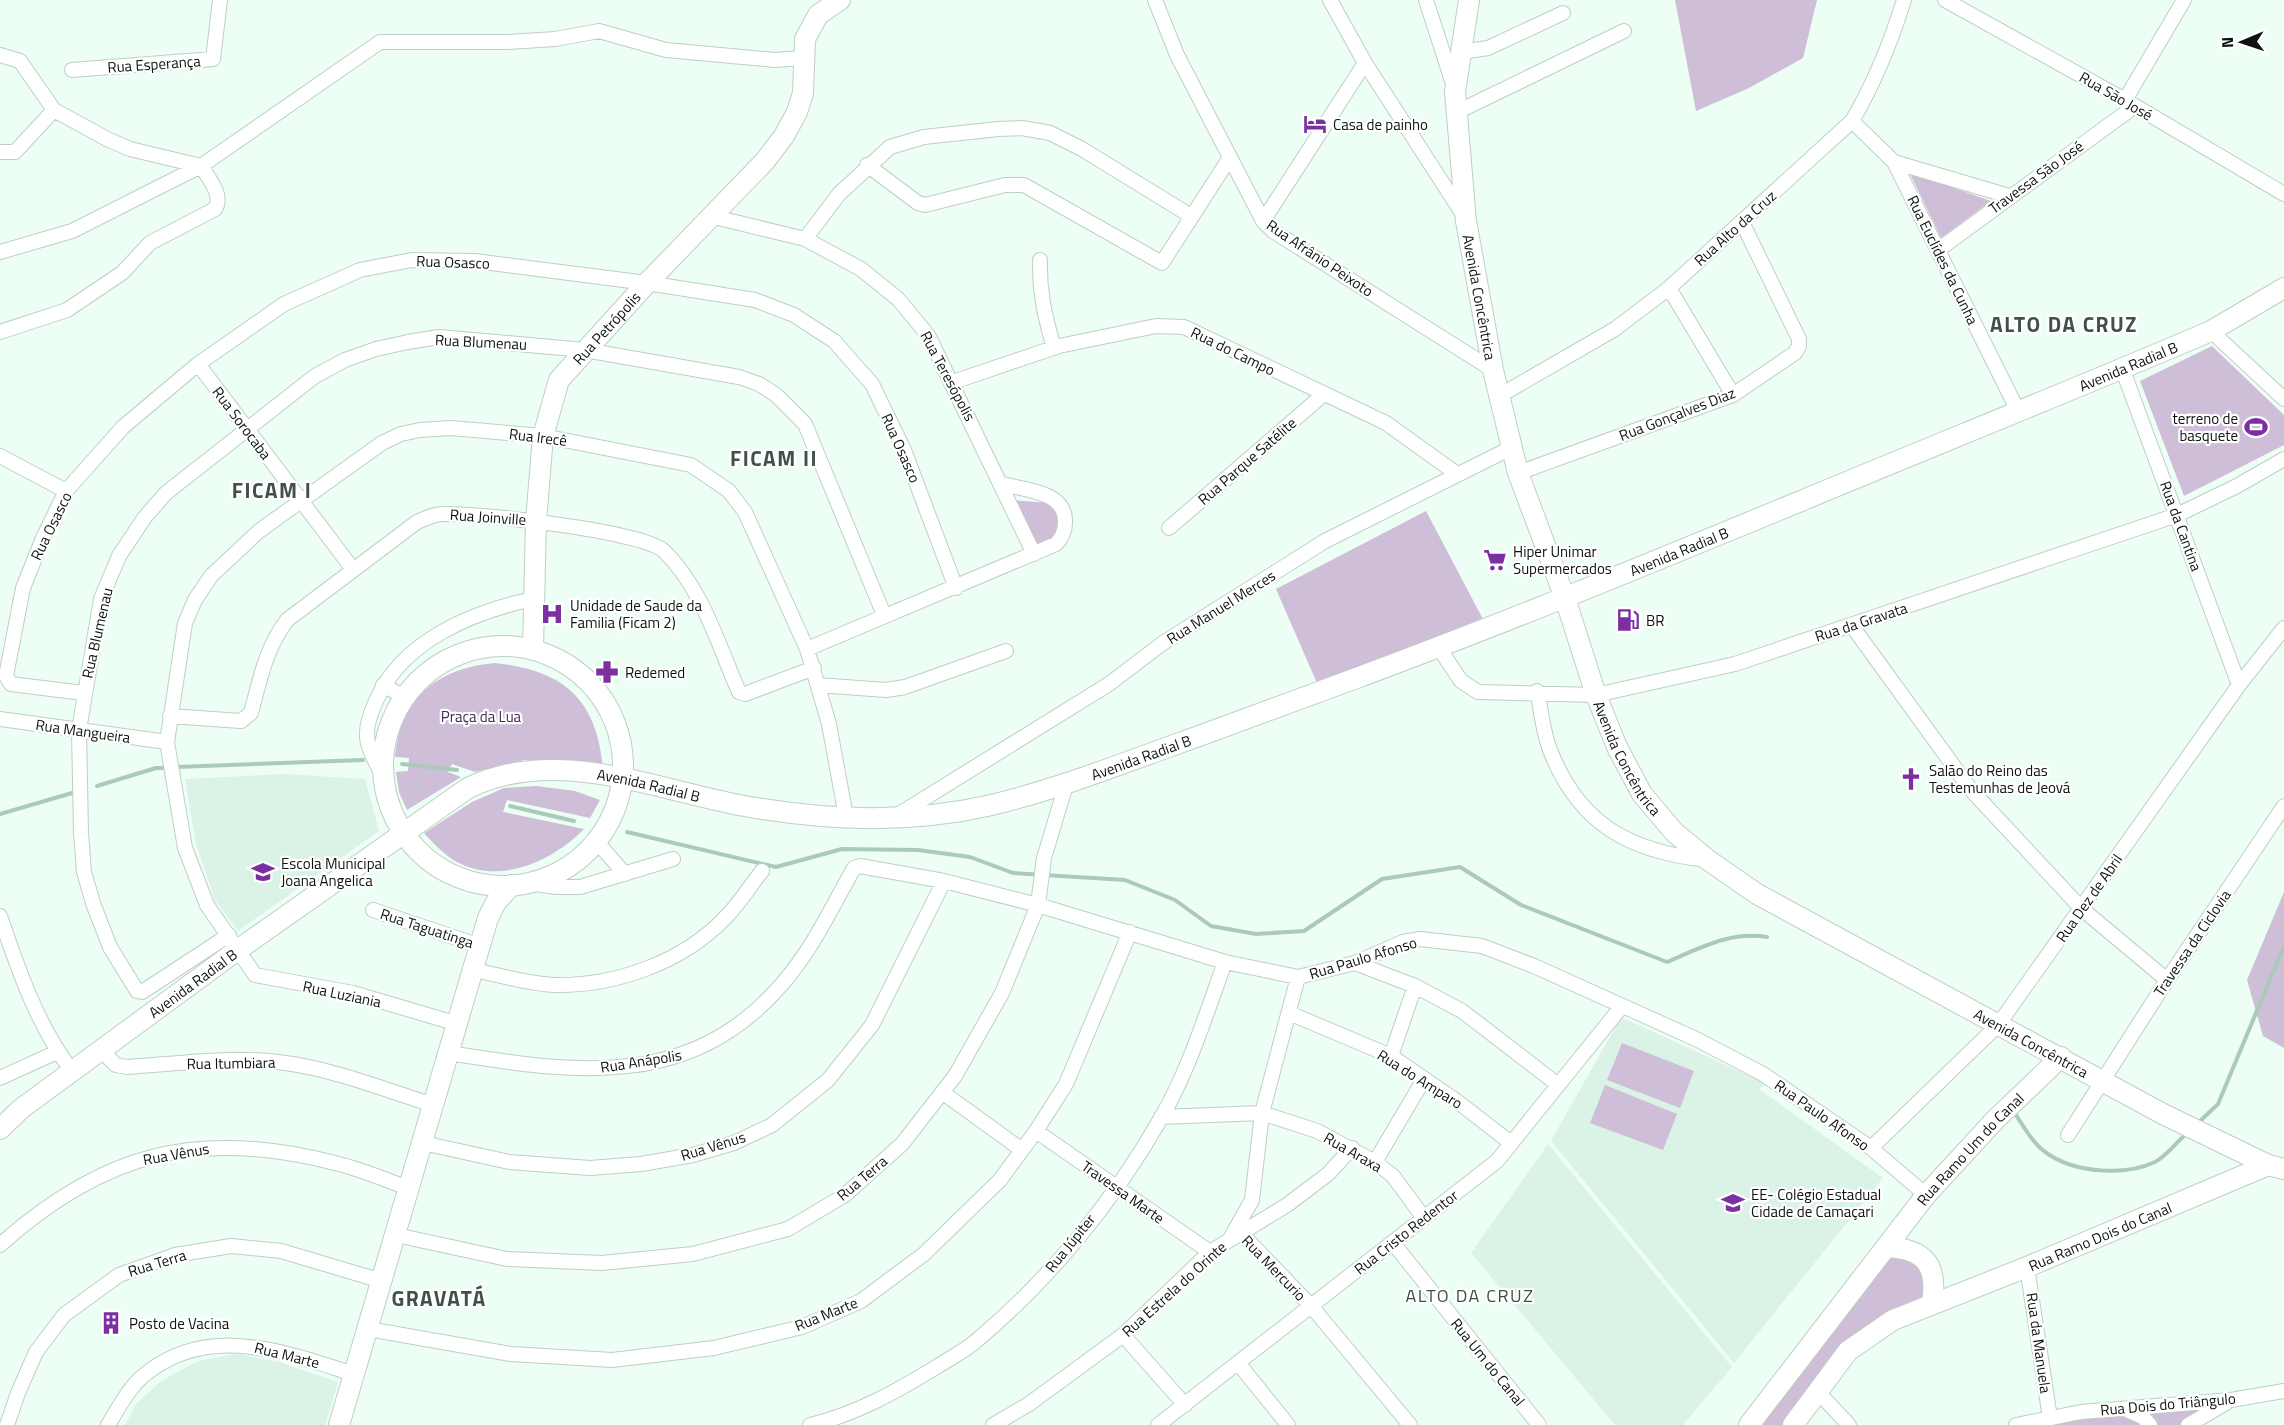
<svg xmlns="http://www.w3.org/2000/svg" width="2284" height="1425" viewBox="0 0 2284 1425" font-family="'Titillium Web',sans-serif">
<rect width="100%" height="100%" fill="#edfef5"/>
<!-- built -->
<path fill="#dbf3e6" d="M283,774L365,779L379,831L238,931L215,900L196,844L185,779Z
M1621,1017L1767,1084L1759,1089L1883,1178L1734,1363L1551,1141Z
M1548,1144L1732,1367L1683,1425H1615L1471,1253Z
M236,1354L279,1362L338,1382L325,1425H125L136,1404L161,1381L198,1361Z"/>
<!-- green -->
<path fill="#cebed8" d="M1675,0H1817L1803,58L1749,88L1696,111Z
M1909,172L1991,201L1941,238Z
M2212,346L2284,415V445L2184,496L2140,381Z
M1010,500L1053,503L1063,515L1055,543L1035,552Z
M1426,511L1485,623L1320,690L1276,589Z
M495,663C564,670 597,699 603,769L555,760H524L475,772L452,764L448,772L461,777L407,810L399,792L396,772L408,771L409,758L395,757C400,698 437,668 495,663Z
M536,786L575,791L600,800L590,818L507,800L503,812L584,829C554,860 502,885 459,863C445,856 434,844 424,833L472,802L504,788Z
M2284,892V1048L2263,1036L2247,980Z
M1622,1043L1694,1071L1680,1108L1607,1080Z
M1605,1085L1677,1114L1663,1150L1590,1123Z
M1903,1255C1925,1268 1927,1274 1924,1300L1850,1350L1793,1425H1759L1889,1256Z
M2221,1403L2186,1418L2180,1425H2039L2079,1417Z"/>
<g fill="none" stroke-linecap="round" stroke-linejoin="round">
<!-- stream -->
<path stroke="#aacaba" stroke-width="4" d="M402,764L457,770
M176,767L363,760
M97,786L156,768H168
M510,806L574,821
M0,814L72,793
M627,832L776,867L842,849L918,850L970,857L1013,873L1125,880L1175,900L1211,926L1256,934L1304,931L1382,879L1460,867L1521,905L1667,962C1700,948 1731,931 1767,937
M2016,1115C2025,1129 2034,1145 2048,1154C2076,1173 2125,1176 2155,1162C2165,1157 2175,1144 2183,1137
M2199,1122L2218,1104L2284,946"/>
<!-- street casing -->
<g stroke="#bfcec6" stroke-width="16">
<path id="street" d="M1155,0L1177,55L1263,221L1273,231L1493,370
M1330,0L1365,63L1464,216
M1426,0L1454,87
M1945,0L2125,100L2284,194
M1461,52L1488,48L1563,13
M0,55L20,61L54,110L107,139L130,149L201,166C208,178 224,195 215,209L150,243L122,273L67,310L0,332
M72,70L213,59L220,0
M2125,100L2184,0
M1457,112L1624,31
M1852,121L1894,162L2018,411
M0,152H15L54,110
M1894,162L2009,196
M867,165L918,203L925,205L1005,185H1024L1162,263L1229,159
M710,216L805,239L861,269L898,299L928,335L1034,554
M1263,221L1365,63
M805,239L839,194L890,147L924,137L998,129L1022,128L1050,133L1082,149L1191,216
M1938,250L2135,106
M0,252L72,231L201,166L380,42H507L555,39L599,31L666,50L775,60L802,58
M1040,260C1039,292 1045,317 1054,348
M1669,288L1733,395
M2211,331L2284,399
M198,364L352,568
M2122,368L2239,685
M953,382L1059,346L1156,326L1184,327L1386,423L1457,474
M1499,396L1615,329L1669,288L1852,121C1875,82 1891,42 1904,0
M0,456L66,491
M1518,473L1733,395L1795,353L1799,346V339L1742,222
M1169,528L1324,394
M1852,626L1971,790L2082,909L2167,980
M1439,648L1461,681L1478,692L1596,695L1735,664L2177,515L2237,486L2284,459
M807,649L1056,544C1062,538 1065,531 1065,523C1067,491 1024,490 1002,484
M383,685L404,697
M818,685L886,690L905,687L1006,651
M1537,691C1541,710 1543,732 1550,750C1579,825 1631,852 1707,860
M83,693L11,684L6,676L23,588L43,538L66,491L123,427L198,364L284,304L360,270L412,260L475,261L647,283L755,300L794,315L834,341L872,384L904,450L956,588
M170,716L241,721L251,713C260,679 266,648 287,620L417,522C426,518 434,514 443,514C478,513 643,531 664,551C702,588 718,644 739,692L745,694L814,668
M0,719L167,742
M383,776C377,764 368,750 367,737C366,725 371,712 376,701C402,641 472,612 533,599
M896,816L1109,684L1163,643L1325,541L1511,448
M596,841L625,874
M530,883L556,887H580L673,859
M373,910L480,946
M0,916C18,969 38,1027 72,1071
M229,935L142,992L137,991L110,947L94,906L84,872L81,833L79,730L101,599L119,556L145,517L166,493L315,376L345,360L376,349L408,342L439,337L585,350L739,377L759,384L776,395L805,424L884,615
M1355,963L1415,986L1462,1011L1557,1084
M474,970C499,975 528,984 555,985C616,986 683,962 725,918C739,904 750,886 762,871
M1289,1013L1391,1056L1458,1102L1511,1143
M458,1024L353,993L255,975L207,905L185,848L167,742L185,623L195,600L211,576L259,531L382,443L401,434L420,430L451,428L543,436L691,465L729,491L745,512L807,649L829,724L846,817
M101,1050L116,1065L127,1067C176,1064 229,1056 278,1062C331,1068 383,1089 433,1105
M449,1053C573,1073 690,1091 782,984C812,950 832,907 854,868L860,866L944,881L1038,905L1225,962L1298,977L1355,963L1403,942L1420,939L1482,946L1534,966L1696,1039L1763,1074L1871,1148L1926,1195
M1391,1056L1415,986
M0,1078L57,1052
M942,1092L1022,1150
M1161,1117L1262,1113L1317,1131L1375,1162L1393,1176L1424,1218
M1036,1131L1210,1252
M2068,1135L2167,980L2284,806
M423,1143L509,1162L590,1168L641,1164L693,1155L734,1143L772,1125L828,1080L872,1025L944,881
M1871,1148L1998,1025L2239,685L2284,628
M1375,1162L1424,1079
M1236,1228L1312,1307L1410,1425
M396,1235L507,1259L602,1263L693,1254L788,1229L845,1195L902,1144L955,1076L1002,993L1038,905L1044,858L1066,785
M1231,1237L1252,1200L1262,1113L1298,977
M1393,1243L1539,1425
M0,1245C104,1152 199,1128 335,1163C360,1169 384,1179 408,1188
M2027,1267L2050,1418
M368,1329L511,1354L612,1360L714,1348L802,1327L861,1301L924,1254L1000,1180L1036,1131L1066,1084L1130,932
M1123,1335L1185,1405
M1239,1364L1288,1425
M1818,1392L1849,1425
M2127,1410L2143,1417L2150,1425
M7,1425L18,1393L36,1352L64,1315L119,1275L175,1255L231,1246L281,1251L382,1281
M108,1425C118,1409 128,1389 143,1376C208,1322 283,1352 354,1374
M810,1425C857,1414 897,1391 938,1366C950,1358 965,1351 976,1341C1049,1280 1114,1201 1161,1118C1189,1070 1206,1014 1225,962
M993,1425L1029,1404L1123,1335L1210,1252L1287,1205L1328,1174L1352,1148
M1158,1425L1497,1161L1622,1006
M2016,1425L2081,1412L2231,1400L2284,1391
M2188,1425L2226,1403"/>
</g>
<!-- secondary casing -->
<g stroke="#bfcec6" stroke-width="22">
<g id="secondary">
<path id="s1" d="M1469,0L1455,92L1466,221L1493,370L1518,473L1565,598L1596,695L1617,747L1642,794L1674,832L1708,860L1757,894L2163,1114L2268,1165L2284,1169"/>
<circle cx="503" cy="766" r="120"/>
<path id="s2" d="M533,649L536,521L543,436L559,380L647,283L765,161L784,136L797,112L803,93L805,39L818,15L840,0"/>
<path id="s3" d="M0,1129L22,1108L239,949L468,788C554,746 651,788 739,805C819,820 907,824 987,806C1048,792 1105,770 1163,749C1227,726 1291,702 1354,679C1505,623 1653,562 1801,501C1938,444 2075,389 2211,331L2284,288"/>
<path d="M1887,1247C1925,1249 1938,1265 1932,1303"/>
<path d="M339,1425L488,918L496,902L512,885"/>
<path id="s4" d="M1749,1425L1926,1195L1995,1120L2061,1057"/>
<path id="s5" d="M1793,1425L1848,1351L1893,1320L2027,1267L2268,1165"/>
</g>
</g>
<!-- street -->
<use href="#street" stroke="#fff" stroke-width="14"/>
<!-- secondary -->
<use href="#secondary" stroke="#fff" stroke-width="20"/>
</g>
<!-- icons -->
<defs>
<g id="hotel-bare" transform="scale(1.8)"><path d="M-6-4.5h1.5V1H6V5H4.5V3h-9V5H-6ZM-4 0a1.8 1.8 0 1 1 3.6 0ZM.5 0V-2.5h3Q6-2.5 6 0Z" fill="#7c2fa1" stroke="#fff" stroke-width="2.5" paint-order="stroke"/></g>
<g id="stadium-bare" transform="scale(1.8)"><path d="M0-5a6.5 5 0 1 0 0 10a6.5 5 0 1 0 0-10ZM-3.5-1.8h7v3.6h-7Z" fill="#7c2fa1" stroke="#fff" stroke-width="2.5" paint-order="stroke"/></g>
<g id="supermarket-bare" transform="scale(1.8)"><path d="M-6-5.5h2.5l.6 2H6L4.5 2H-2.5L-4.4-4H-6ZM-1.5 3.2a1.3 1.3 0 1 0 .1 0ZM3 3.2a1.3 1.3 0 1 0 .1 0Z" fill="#7c2fa1" stroke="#fff" stroke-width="2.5" paint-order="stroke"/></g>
<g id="hospital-bare" transform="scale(1.8)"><path d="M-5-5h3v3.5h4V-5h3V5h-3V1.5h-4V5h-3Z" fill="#7c2fa1" stroke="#fff" stroke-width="2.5" paint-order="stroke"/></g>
<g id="fuel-bare" transform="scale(1.8)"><path d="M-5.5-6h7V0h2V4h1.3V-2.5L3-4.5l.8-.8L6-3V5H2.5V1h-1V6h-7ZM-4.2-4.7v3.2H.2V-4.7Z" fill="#7c2fa1" stroke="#fff" stroke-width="2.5" paint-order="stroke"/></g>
<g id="pharmacy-bare" transform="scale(1.8)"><path d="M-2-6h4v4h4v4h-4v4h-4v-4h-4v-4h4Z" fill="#7c2fa1" stroke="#fff" stroke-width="2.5" paint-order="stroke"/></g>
<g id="church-bare" transform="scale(1.8)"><path d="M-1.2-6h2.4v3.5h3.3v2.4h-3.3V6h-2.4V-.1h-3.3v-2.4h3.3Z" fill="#7c2fa1" stroke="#fff" stroke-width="2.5" paint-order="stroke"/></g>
<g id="school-bare" transform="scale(1.8)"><path d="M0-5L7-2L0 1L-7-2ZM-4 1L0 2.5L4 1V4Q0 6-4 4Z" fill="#7c2fa1" stroke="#fff" stroke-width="2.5" paint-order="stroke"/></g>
<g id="building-bare" transform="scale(1.8)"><path d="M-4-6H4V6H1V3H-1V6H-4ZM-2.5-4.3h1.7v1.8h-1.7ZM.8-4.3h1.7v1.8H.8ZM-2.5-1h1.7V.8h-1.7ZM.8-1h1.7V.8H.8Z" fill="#7c2fa1" stroke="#fff" stroke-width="2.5" paint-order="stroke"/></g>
</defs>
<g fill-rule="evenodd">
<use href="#hotel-bare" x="1315" y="124"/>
<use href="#stadium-bare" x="2256" y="427"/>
<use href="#supermarket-bare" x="1495" y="560"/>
<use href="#hospital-bare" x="552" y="614"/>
<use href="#fuel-bare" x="1628" y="620"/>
<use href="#pharmacy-bare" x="607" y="672"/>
<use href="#church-bare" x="1911" y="779"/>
<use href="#school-bare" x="263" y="872"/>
<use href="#school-bare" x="1733" y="1203"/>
<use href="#building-bare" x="111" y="1323"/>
</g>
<g text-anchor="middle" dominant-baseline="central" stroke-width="4.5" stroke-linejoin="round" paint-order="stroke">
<!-- street labels -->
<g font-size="15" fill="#0e1311" stroke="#fff">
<text transform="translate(154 64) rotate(-4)">Rua Esperança</text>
<text transform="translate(2116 96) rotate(30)">Rua São José</text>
<text transform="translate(2036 177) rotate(-36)">Travessa São José</text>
<text transform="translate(1735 228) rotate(-42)">Rua Alto da Cruz</text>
<text transform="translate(1320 258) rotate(34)">Rua Afrânio Peixoto</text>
<text transform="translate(1943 260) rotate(64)">Rua Euclídes da Cunha</text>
<text transform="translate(453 262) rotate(2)">Rua Osasco</text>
<text stroke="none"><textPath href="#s1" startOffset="300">Avenida Concêntrica</textPath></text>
<text stroke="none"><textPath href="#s2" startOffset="342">Rua Petrópolis</textPath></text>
<text transform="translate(481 342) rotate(3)">Rua Blumenau</text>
<text transform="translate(1233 351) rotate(26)">Rua do Campo</text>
<text stroke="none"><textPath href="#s3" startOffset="2330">Avenida Radial B</textPath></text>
<text transform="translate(948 376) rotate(62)">Rua Teresópolis</text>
<text transform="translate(1677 414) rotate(-21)">Rua Gonçalves Diaz</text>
<text transform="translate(242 423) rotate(53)">Rua Sorocaba</text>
<text transform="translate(538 437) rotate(7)">Rua Irecê</text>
<text transform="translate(901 448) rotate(66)">Rua Osasco</text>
<text transform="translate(1247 461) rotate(-41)">Rua Parque Satélite</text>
<text transform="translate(488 517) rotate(4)">Rua Joinville</text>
<text transform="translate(51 526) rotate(-64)">Rua Osasco</text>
<text transform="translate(2181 526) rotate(70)">Rua da Cantina</text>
<text stroke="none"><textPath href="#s3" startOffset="1844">Avenida Radial B</textPath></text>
<text transform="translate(1221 607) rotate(-32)">Rua Manuel Merces</text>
<text transform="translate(1861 622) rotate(-18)">Rua da Gravata</text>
<text transform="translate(97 633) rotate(-77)">Rua Blumenau</text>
<text transform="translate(83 731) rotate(8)">Rua Mangueira</text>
<text stroke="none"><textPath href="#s3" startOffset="1268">Avenida Radial B</textPath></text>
<text stroke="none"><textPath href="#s1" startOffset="786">Avenida Concêntrica</textPath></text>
<text stroke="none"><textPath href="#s3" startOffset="764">Avenida Radial B</textPath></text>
<text transform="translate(2089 898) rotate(-55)">Rua Dez de Abril</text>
<text transform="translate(427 928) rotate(18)">Rua Taguatinga</text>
<text transform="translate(2192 943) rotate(-56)">Travessa da Ciclovia</text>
<text transform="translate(1363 958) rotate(-17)">Rua Paulo Afonso</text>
<text stroke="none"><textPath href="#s3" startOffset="242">Avenida Radial B</textPath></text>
<text transform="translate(342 994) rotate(12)">Rua Luziania</text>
<text stroke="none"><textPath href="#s1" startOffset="1290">Avenida Concêntrica</textPath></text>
<text transform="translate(641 1061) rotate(-9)">Rua Anápolis</text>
<text transform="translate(231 1063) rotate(-1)">Rua Itumbiara</text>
<text transform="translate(1420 1079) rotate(32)">Rua do Amparo</text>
<text transform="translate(1822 1115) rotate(35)">Rua Paulo Afonso</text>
<text transform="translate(713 1146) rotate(-17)">Rua Vênus</text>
<text stroke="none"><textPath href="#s4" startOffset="354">Rua Ramo Um do Canal</textPath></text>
<text transform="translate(1353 1152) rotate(30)">Rua Araxa</text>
<text transform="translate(176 1154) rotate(-10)">Rua Vênus</text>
<text transform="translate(862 1178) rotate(-40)">Rua Terra</text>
<text transform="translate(1123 1192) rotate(35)">Travessa Marte</text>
<text transform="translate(1406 1232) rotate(-38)">Rua Cristo Redentor</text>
<text stroke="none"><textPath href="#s5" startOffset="370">Rua Ramo Dois do Canal</textPath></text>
<text transform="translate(1070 1243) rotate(-51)">Rua Júpiter</text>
<text transform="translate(157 1263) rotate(-17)">Rua Terra</text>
<text transform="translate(1274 1268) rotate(46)">Rua Mercurio</text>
<text transform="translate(1174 1289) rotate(-42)">Rua Estrela do Orinte</text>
<text transform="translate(826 1314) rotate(-22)">Rua Marte</text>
<text transform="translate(2039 1343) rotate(82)">Rua da Manuela</text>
<text transform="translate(287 1355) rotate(14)">Rua Marte</text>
<text transform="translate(1488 1362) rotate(51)">Rua Um do Canal</text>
<text transform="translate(2168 1404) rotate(-5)">Rua Dois do Triângulo</text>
</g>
<!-- poi labels -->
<g font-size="15" fill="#0e1311" stroke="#fff" text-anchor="start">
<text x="1333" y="124">Casa de painho</text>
<text x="2238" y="418" text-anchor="end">terreno de<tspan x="2238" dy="17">basquete</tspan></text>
<text x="1513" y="551">Hiper Unimar<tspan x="1513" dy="17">Supermercados</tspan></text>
<text x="570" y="605">Unidade de Saude da<tspan x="570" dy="17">Familia (Ficam 2)</tspan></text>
<text x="1646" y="620">BR</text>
<text x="625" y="672">Redemed</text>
<text x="1929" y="770">Salão do Reino das<tspan x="1929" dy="17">Testemunhas de Jeová</tspan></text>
<text x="281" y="863">Escola Municipal<tspan x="281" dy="17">Joana Angelica</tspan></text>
<text x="1751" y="1194">EE- Colégio Estadual<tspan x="1751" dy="17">Cidade de Camaçari</tspan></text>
<text x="129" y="1323">Posto de Vacina</text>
</g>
<!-- park labels -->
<g font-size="15" fill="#442b52" stroke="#fff">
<text x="481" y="716">Praça da Lua</text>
</g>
<!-- quarter labels -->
<g font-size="18" letter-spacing="1.5" fill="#43504a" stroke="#fff">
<text x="1470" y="1295">ALTO DA CRUZ</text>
</g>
<!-- district labels -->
<g font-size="21" font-weight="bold" letter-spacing="1.5" fill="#43504a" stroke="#fff">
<text x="2064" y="324">ALTO DA CRUZ</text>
<text x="774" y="458">FICAM II</text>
<text x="272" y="490">FICAM I</text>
<text x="439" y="1298">GRAVATÁ</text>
</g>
</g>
<!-- north arrow -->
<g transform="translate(2242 42) rotate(268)" stroke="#ffffff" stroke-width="4.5" paint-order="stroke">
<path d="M0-4.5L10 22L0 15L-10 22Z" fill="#0e1311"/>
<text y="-9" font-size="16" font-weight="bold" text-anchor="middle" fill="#0e1311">N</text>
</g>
</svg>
